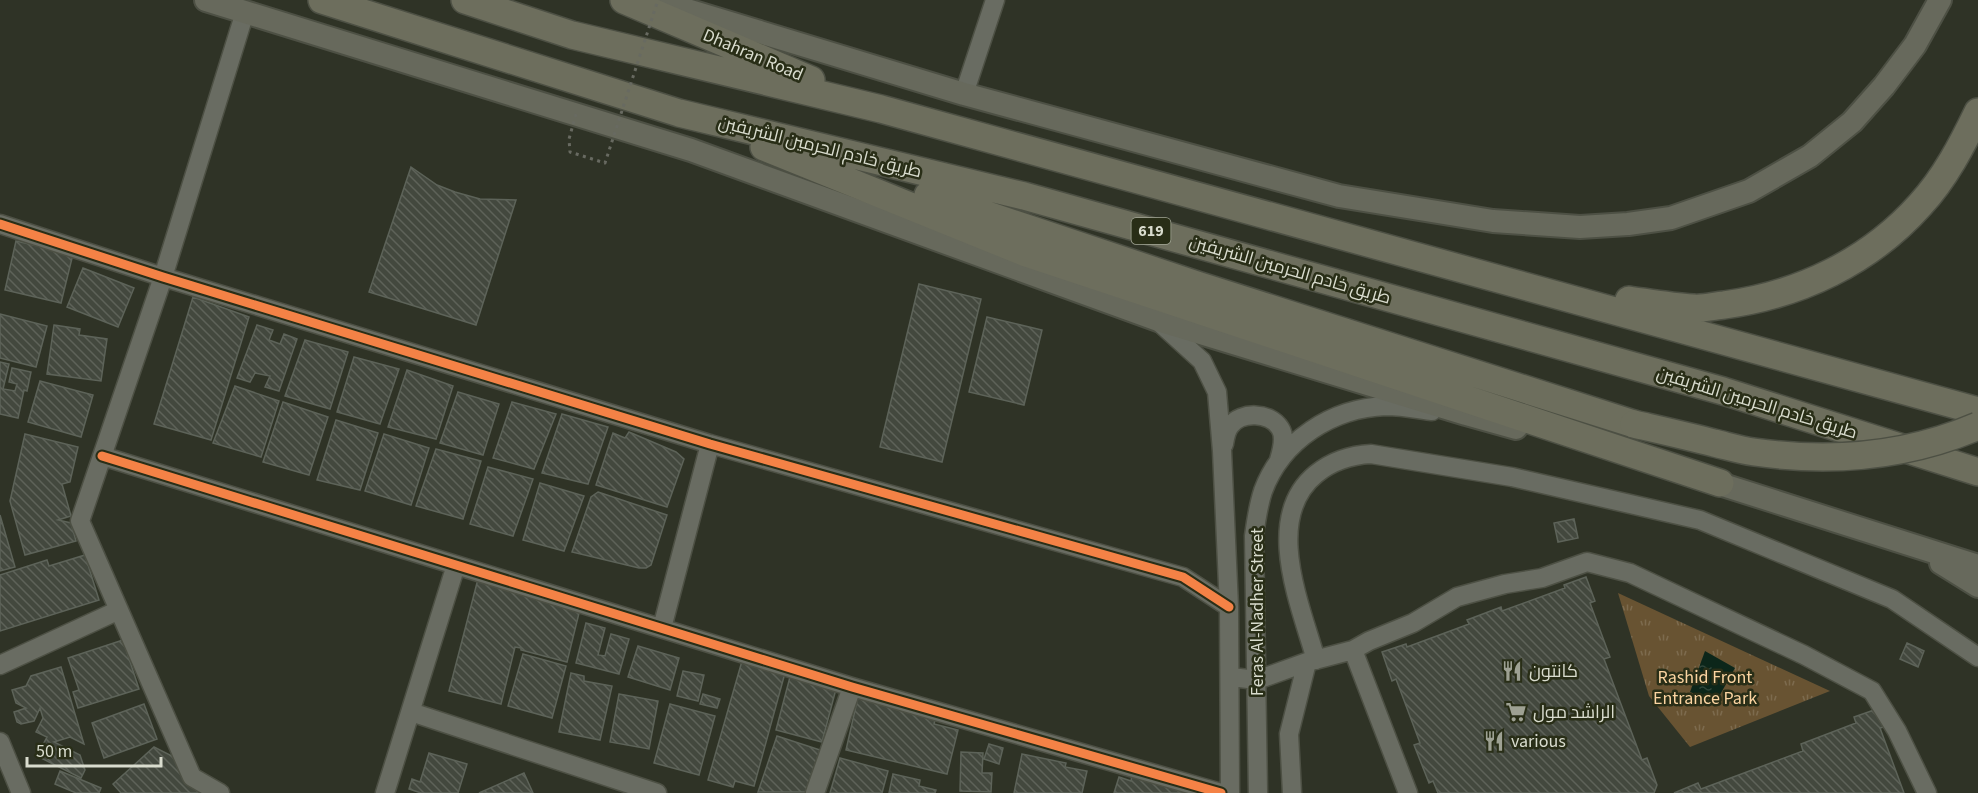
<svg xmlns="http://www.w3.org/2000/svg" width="1978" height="793" viewBox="0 0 1978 793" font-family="'Source Sans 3',Cairo,sans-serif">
<defs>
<pattern id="park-tufts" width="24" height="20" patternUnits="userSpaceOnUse" patternTransform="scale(1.5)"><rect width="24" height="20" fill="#685332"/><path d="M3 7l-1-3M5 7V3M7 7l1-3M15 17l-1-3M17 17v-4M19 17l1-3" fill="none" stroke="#7d6b4e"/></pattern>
<pattern id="water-ripples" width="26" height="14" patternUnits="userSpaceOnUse" patternTransform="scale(1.5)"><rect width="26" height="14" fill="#0c261a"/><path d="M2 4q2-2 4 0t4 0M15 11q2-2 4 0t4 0" fill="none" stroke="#2f453a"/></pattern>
<pattern id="building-back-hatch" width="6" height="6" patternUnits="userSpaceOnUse" patternTransform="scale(1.5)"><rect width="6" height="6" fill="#43483e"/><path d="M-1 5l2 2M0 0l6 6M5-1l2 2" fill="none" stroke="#5e6259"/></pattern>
</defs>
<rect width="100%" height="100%" fill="#2f3326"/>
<!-- park -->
<path fill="url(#park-tufts)" d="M1618,593L1830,691L1690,747L1649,696Z"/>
<!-- water -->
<path fill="url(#water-ripples)" d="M1705,651L1735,668L1716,702L1690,692Z"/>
<!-- building -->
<path fill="url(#building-back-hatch)" stroke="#5d6359" stroke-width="1.5" d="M411,167L437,185L455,192L480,199L516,200L476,325L369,292Z
M16,241L73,254L61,303L5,290Z
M83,268L134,288L118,327L67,307Z
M919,284L981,299L942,462L880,447Z
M193,297L249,317L211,440L154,424Z
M0,314L47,326L36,367L0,358Z
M987,317L1042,330L1024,405L969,392Z
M54,325L80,329L79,335L107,339L101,381L47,374Z
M257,325L273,330L269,340L280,344L284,334L297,339L279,391L265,387L270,376L255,373L250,382L237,378Z
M305,340L348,352L330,409L285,396Z
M354,357L399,369L380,424L337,412Z
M0,362L9,364L3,389L15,391L17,384L9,382L12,368L31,372L27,391L24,390L18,418L0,414Z
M407,370L453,386L436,439L388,427Z
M40,381L93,395L81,437L28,422Z
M235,386L279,401L261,457L213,443Z
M458,392L499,404L483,455L440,443Z
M283,402L328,417L309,475L263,462Z
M512,402L556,414L534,469L493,458Z
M562,414L608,427L588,484L542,473Z
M336,420L378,433L360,490L317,480Z
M629,432L676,452L684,459L667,507L596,485L613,433L625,438Z
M25,434L78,447L70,482L62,484L71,516L58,520L71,523L76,541L25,555L10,501Z
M384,434L429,448L411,505L365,491Z
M436,449L481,461L463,519L416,506Z
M488,467L533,479L513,536L470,524Z
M540,483L584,496L564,551L523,540Z
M598,492L667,515L651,565L646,568H639L572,552L591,497Z
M0,515L15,567L0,571Z
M1574,519L1578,538L1558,542L1554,523Z
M85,555L99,600L0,631V575L47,560L49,566Z
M1586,577L1595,601L1590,603L1610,657L1604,659L1642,760L1647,758L1657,785L1654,793H1438L1433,781L1429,783L1414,745L1420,743L1396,679L1392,681L1382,652L1406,644L1407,647L1469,624L1467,620L1501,607L1502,611L1565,588L1564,585Z
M478,579L581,605L567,662L521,650V648L515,647L501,704L449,691Z
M586,623L605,628L598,655L605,656L611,634L629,639L619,674L576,663Z
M123,640L139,689L78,708L73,692L79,690L68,658Z
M1907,643L1924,651L1918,667L1900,659Z
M638,646L679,658L670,690L628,677Z
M523,654L566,666L552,718L508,706Z
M742,661L785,673L754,786L735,781L733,787L708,780Z
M61,667L84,744L70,737L54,742L80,755L85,770L81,778L37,756L47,737L36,732L43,718L40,708L34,721L21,724L17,722L14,712L26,708L16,703L12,690L26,686L31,676Z
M683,671L704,675L698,701L677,696Z
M571,673L584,676V681L612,686L600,740L559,732Z
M790,677L836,689L822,742L776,730Z
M619,694L658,701L649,749L610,742Z
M703,694L720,699L717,708L700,704Z
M858,697L936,716L934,724L958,730L947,774L846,750Z
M144,704L157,739L104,758L92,723Z
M670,704L715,716L699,775L654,763Z
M1877,709L1884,727L1880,728L1904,793H1674L1698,783L1701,789L1803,751L1801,744L1856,723L1854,717Z
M777,736L820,750L806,792H758Z
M989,744L1003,748L999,764L984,759Z
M154,747L176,758L206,793H121L113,784Z
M961,752L983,753L982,773H992L991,792L960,791Z
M429,753L467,764L458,793H421L409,789L412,779L420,782Z
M1022,754L1066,763L1065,767L1087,771L1082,793H1014Z
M840,758L888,771L882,793H830Z
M60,771L101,788L99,793H76L55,784Z
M524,773L533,793H479Z
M893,774L920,780L919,786L936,790L935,793H889Z
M1132,775L1197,793H1114L1119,777L1131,781Z"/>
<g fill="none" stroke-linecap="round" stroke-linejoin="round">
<!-- minor casing -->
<g stroke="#4d5044" stroke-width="21">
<path id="minor" d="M964,94L995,0
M0,224L163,277L710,444L1183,577L1229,607
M1159,322L1202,361L1217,392L1222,451L1229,607L1230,793
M1224,444C1225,438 1226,431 1230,426C1241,411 1270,412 1280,428C1286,437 1282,450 1279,460
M102,456L852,687L1221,793
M662,628L710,444
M1353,650L1408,793
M1316,660C1301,606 1262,518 1316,474C1332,461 1351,455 1371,454L1512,477L1700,520L1892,599L1978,657
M0,665L119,610
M1231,677L1257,680L1307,662L1353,650L1369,641L1413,623L1457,597L1505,584L1542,578L1587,562L1630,573L1804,655L1872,691L1897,731L1927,793
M411,712L657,793
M0,742L21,793
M220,793L192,777L80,521L163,277L245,12
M385,793L456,565
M815,793L852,687
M1258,793L1254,536C1256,521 1258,506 1263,491C1282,440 1332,408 1386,406C1401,406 1417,409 1432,411
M1292,793L1289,734L1307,662"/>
</g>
<!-- major casing -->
<g stroke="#4d5044" stroke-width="26">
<path id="major" d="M206,0L691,150L1158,320L1466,414L1516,428
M654,0L964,94L1339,196L1493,221L1580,227L1628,224L1671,218L1749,191L1810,156L1852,122L1884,86L1915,45L1940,0
M1704,479L1978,566
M1941,563L1978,586"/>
</g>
<!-- highway casing -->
<g stroke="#4d5044" stroke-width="30">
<path id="highway" d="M322,0L679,113L1024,196L1723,391L1978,472
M465,0L572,35L881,109L1978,411
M624,0L811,80
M764,147L1026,253L1720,483
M928,195L1197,285L1634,424
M1629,300C1650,303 1672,307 1693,308C1703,309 1714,306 1724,305C1799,295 1869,262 1920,205C1945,178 1962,145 1978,112"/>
</g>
<!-- minor -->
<use href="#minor" stroke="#696c62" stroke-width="18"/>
<!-- major -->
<use href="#major" stroke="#67695c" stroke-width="22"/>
<!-- highway -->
<use href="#highway" stroke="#6d6e5d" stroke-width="27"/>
<!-- highway-bridge casing -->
<g stroke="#4d5044" stroke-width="30" stroke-linecap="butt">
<path id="highway-bridge" d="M1634,424C1660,430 1687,436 1714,443C1727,446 1740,450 1754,452C1831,463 1906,457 1978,426"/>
</g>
<!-- path-bridge -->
<path stroke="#686a61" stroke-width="3" stroke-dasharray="3 4.5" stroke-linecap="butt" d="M576,114L569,139L570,152L605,163L658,0"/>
<!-- highway-bridge -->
<use href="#highway-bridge" stroke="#6d6e5d" stroke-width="27"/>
<!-- cycleway casing -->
<g stroke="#292e17" stroke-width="13">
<path id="cycleway" d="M0,224L163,277L710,444L1183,577L1229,607
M102,456L852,687L1221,793"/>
</g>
<!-- cycleway -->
<use href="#cycleway" stroke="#f48246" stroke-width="9"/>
</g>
<!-- icons -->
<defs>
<g id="restaurant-bare" transform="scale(1.62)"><path d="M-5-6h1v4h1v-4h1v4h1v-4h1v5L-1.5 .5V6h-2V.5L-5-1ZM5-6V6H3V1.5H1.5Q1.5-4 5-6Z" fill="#9ea193" stroke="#292e17" stroke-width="2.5" paint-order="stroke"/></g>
<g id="supermarket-bare" transform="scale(1.62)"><path d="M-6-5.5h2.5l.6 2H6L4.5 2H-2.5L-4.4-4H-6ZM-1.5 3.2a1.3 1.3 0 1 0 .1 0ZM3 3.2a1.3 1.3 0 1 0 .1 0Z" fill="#9ea193" stroke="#292e17" stroke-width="2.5" paint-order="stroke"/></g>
</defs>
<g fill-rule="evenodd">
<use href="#restaurant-bare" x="1512" y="671"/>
<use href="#supermarket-bare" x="1516" y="712"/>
<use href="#restaurant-bare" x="1494" y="741"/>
</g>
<g text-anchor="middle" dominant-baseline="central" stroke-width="5" stroke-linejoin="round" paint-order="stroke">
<!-- shield labels -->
<rect fill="#292e17" stroke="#a4a897" stroke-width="1.5" x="1131.5" y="218" width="39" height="26" rx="4.5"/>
<g font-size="16" font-weight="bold" fill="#d9dcce">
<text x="1151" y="231">619</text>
</g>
<!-- street labels -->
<g font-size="18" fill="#d9dcce" stroke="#292e17">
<text transform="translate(753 55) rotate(23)">Dhahran Road</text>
<text transform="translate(820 147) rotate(14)">طريق خادم الحرمين الشريفين</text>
<text transform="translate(1290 270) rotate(16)">طريق خادم الحرمين الشريفين</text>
<text transform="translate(1757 403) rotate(17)">طريق خادم الحرمين الشريفين</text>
<text transform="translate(1257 612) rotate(-90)">Feras Al-Nadher Street</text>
</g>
<!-- poi labels -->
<g font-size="18" fill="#d9dcce" stroke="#292e17" text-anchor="start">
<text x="1529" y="671">كانتون</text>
<text x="1533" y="712">الراشد مول</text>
<text x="1511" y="741">various</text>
</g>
<!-- park labels -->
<g font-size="18" fill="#fbd4a1" stroke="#292e17">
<text x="1705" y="677">Rashid Front<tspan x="1705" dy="21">Entrance Park</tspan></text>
</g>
</g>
<!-- scale -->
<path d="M27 757v9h134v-9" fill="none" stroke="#d9dcce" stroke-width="3"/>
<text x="36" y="757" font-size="18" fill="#d9dcce" stroke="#292e17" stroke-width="4.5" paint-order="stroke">50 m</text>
</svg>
